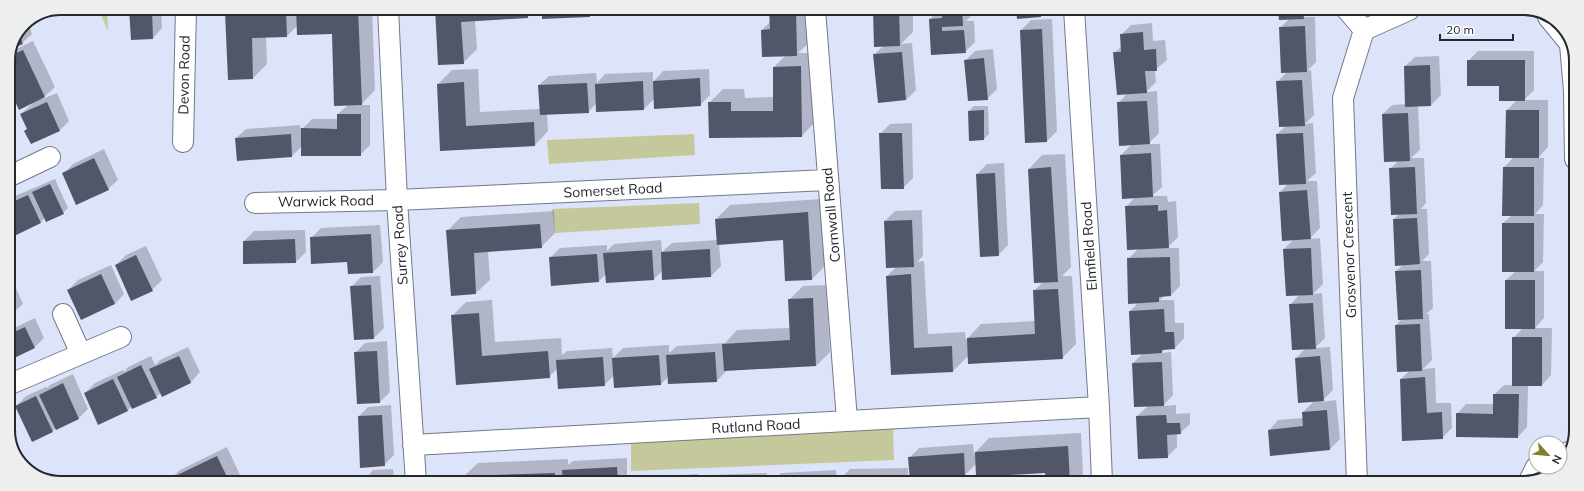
<svg xmlns="http://www.w3.org/2000/svg" width="1584" height="491" viewBox="0 0 1584 491" font-family="Mulish,sans-serif">
<rect width="100%" height="100%" fill="#dde4f9"/>
<!-- green -->
<path fill="#c5c89b" d="M98,8H107L108,31Z
M694,134L695,155L549,164L547,140Z
M699,203L700,224L555,233L552,209Z
M893,427L894,460L631,471V440Z"/>
<!-- shadow -->
<path fill="#0003" d="M130,8H161L162,28L153,38Z
M231,8H372L375,90L361,105H370V145L360,155L302,146L292,156L237,160L236,138L246,129L300,125L301,130L312,119H338V114L348,105L332,33L298,25L287,36L266,37L267,64L253,78L229,79L226,13Z
M436,8L536,9L528,17L475,20L477,49L463,63Z
M543,9H597L590,16L543,18Z
M770,9H809L811,41L798,53H815V122L802,136L710,137L709,103L723,89H744L745,98L774,97V67L786,55L762,30L770,22Z
M874,9H913V32L901,44L912,43L916,90L906,100L874,55L883,46Z
M940,9H972V15L966,21H974L975,42L965,52L932,54L930,19Z
M1017,9H1047L1040,16Z
M1279,10H1311L1304,17H1315L1316,62L1307,71L1311,70L1314,115L1305,124L1313,123L1316,173L1307,181H1317L1320,228L1309,239L1320,238L1323,284L1313,294L1322,293L1325,338L1315,348L1330,347L1333,390L1321,402L1336,400L1340,439L1330,449L1271,455L1269,430L1278,420L1303,418V412L1315,400L1296,358L1306,348L1290,305L1300,294L1284,249L1294,239L1280,192L1288,184L1277,134L1286,126L1277,82L1287,72L1280,28L1289,19H1280Z
M1052,19L1057,131L1047,141L1021,30L1031,20Z
M28,22L32,34L22,43L14,47L24,23Z
M1152,23L1153,41L1165,40L1167,60L1155,70L1156,82L1146,92L1157,91L1159,133L1148,144H1160L1162,187L1152,196H1167L1168,202L1176,201L1178,237L1167,248H1179L1180,286L1171,295H1165L1160,300H1174L1175,323H1184V338L1175,348L1165,349L1161,353L1171,352L1173,395L1163,406L1176,405V414L1190,413V424L1180,433L1177,434V447L1167,457L1137,416L1148,406L1133,363L1143,353L1130,311L1139,302L1128,259L1138,249L1126,207L1135,197L1121,155L1132,144L1118,103L1128,93L1114,53L1122,46L1121,35L1131,25Z
M33,41L55,87L42,99L57,93L69,121L60,130L28,129L21,114L33,103L8,83V61L12,51Z
M993,49L997,89L987,99L965,61L975,51Z
M1478,51H1534V90L1524,100H1548V147L1538,158H1544L1543,205L1535,214H1544L1543,262L1534,271H1544V318L1535,328H1552L1551,375L1542,385H1528L1527,427L1518,437L1457,414L1466,404H1494V395L1504,385H1513V338L1523,328L1506,280L1516,271L1503,223L1512,215L1504,167L1514,157L1507,110L1517,100L1500,85L1468,61Z
M1439,56L1441,95L1431,105L1418,106L1420,150L1411,158H1424L1426,203L1421,209H1427L1429,254L1422,261H1431L1433,308L1426,314H1429L1432,360L1423,369L1435,368L1436,403H1451L1452,428L1442,438L1401,379L1410,370L1396,325L1402,319L1396,271L1404,264L1394,219L1399,214L1390,169L1398,161L1383,114L1392,105L1406,104L1405,66L1415,57Z
M478,69L480,112L540,109L539,85L549,76L596,73L597,83L605,74L653,72V82L663,71L709,69L710,95L700,105L654,99L644,109L597,111V103L588,112L547,114L548,131L535,145L441,149L438,84L452,70Z
M974,106H988L989,134L984,139L970,140L969,111Z
M912,123L913,178L903,188L880,134L890,124Z
M104,149L118,180L108,189L63,174L73,164Z
M1065,154L1071,267L1062,276H1072L1076,344L1062,358L968,356L953,371L892,374L887,276L897,266L885,221L895,211L922,210L923,256L917,262L924,261L928,334L965,332L966,340L981,324L1035,321L1034,291L1043,282L1029,169L1042,155Z
M1004,163L1008,245L998,255L977,174L987,164Z
M55,179L68,208L63,213L45,218L41,222L9,237L8,199Z
M821,199L826,265L812,279L786,280L784,239L719,244L721,266L711,276L663,270L654,279L606,274L599,281L550,258L560,248L607,245V251L614,244L661,240L662,252L672,243L718,240L716,219L730,205Z
M554,211L555,233L541,247L488,251L490,280L476,293L447,231L461,217Z
M380,225L383,262L373,272L348,261L311,238L321,228Z
M305,230L306,252L296,262L244,241L254,231Z
M146,246L162,280L152,290L116,265L126,255Z
M111,265L124,294L115,304L68,290L78,280Z
M380,276L384,328L374,338L355,339L351,287L361,277Z
M826,285L830,352L816,366L727,370L717,381L668,377L661,384L614,376L604,385L557,369L549,377L457,384L452,316L466,302L492,300L495,342L561,338L562,355L567,351L612,348L613,358L623,348L669,345V353L677,346L725,343L737,330L790,328L789,300L803,286Z
M15,286L23,304L13,313L8,316V289Z
M35,318L44,338L34,348L8,360V331Z
M387,341L390,392L380,402L358,403L355,353L365,343Z
M188,347L200,372L191,382L161,393L156,397L132,406L128,410L99,423L85,393L95,383L123,370L124,372L128,367L151,356L155,365L160,360Z
M73,374L88,409L79,418L56,429V428L53,431L32,441L16,406L26,396L46,387L47,388L50,385Z
M391,405L394,455L384,465L359,416L368,407Z
M1081,433L1083,474L1074,482H1047L1046,472L976,464L965,475L909,458L919,448L973,444L974,454L989,438Z
M227,447L240,475L234,481H171L170,479L180,470Z
M627,458V482H465L464,476L478,463L568,459V465L573,461Z
M908,468V482H841L840,479L850,469Z
M393,469L394,482H363L373,470Z
M836,470L837,482H772L781,473Z
M767,473V482H702L710,475Z
M698,474V482H637L640,478Z"/>
<!-- building -->
<path fill="#515668" d="M129,8H152L153,39L131,40Z
M296,8H358L362,105L334,106L332,34L297,35Z
M435,8L528,9V18L461,22L464,64L438,65Z
M542,9H590V17L542,19Z
M769,9H796L797,56L762,57L761,30L770,29Z
M873,9H899L900,46L874,47Z
M942,9H962L963,26L942,27V31L964,30L966,53L931,55L929,19L942,18Z
M1016,9H1040L1041,17L1017,19Z
M286,10L287,37L252,38L253,79L228,80L225,12Z
M1278,10H1303L1304,19L1279,20Z
M1305,26L1307,72L1281,73L1279,27Z
M1042,29L1047,142L1025,143L1020,30Z
M1143,32L1144,50L1156,49L1157,71H1145L1147,93L1117,95L1113,52H1121L1120,34Z
M19,34L23,44L13,48Z
M23,50L45,97L19,110L8,86V61L10,56Z
M902,52L906,100L878,103L873,54Z
M984,58L988,100L968,101L964,60Z
M1467,60H1525V101H1499V86H1467Z
M1430,65L1431,106L1405,107L1404,66Z
M801,66L802,137L709,138L708,102H731V111H773V67Z
M700,78L701,106L654,109L653,81Z
M1302,80L1305,126L1279,127L1276,81Z
M643,81L644,110L596,112L595,84Z
M464,82L466,126L534,122L535,146L440,151L437,84Z
M587,83L589,113L540,115L538,85Z
M1147,101L1150,144L1119,146L1117,102Z
M47,102L60,131L31,144L24,131L27,129L20,114Z
M984,110V140L969,141L968,111Z
M1506,110H1539V158H1505Z
M1408,113L1410,161L1384,162L1382,114Z
M337,114H361V156H301V128L337,129Z
M879,133H902L904,189H881Z
M1303,133L1306,184L1279,185L1276,134Z
M291,134L292,157L237,161L235,138Z
M1151,153L1153,197L1122,199L1120,155Z
M94,158L109,190L76,205L62,173Z
M1051,167L1058,282L1034,283L1028,169Z
M1415,167L1417,214L1391,215L1389,168Z
M1503,167H1534V216H1502Z
M995,173L999,256L980,257L976,174Z
M50,184L64,214L46,222L32,192Z
M1307,190L1311,239L1282,241L1279,192Z
M28,195L41,223L8,239V204Z
M1158,205V211L1167,210L1169,248L1127,250L1125,206Z
M808,212L812,280L785,281L783,240L717,245L715,219Z
M1417,218L1420,264L1395,266L1393,219Z
M912,220L914,267L886,268L884,221Z
M1502,223H1534V272H1502Z
M540,224L542,248L474,253L476,294L451,296L446,230Z
M371,234L373,273L348,274L347,262L311,264L310,237Z
M295,239L296,263L243,264V241Z
M1311,248L1313,295L1286,296L1283,249Z
M710,249L711,277L662,280L661,252Z
M652,250L654,280L606,283L603,253Z
M597,254L599,282L551,286L549,257Z
M136,255L153,291L131,301L115,265Z
M1170,257L1171,296L1159,297V302L1128,304L1127,258Z
M1421,270L1423,319L1398,320L1395,271Z
M101,274L115,304L81,320L67,290Z
M911,274L914,348L952,346L953,372L891,375L886,276Z
M1505,280H1535V329H1505Z
M371,285L374,339L354,340L350,286Z
M1058,289L1063,359L968,364L967,338L1035,334L1033,290Z
M813,298L816,366L724,371L722,344L790,340L788,299Z
M8,302L14,314L8,317Z
M1313,303L1316,349L1292,350L1289,304Z
M1164,309L1165,332H1174L1175,349L1162,350V353L1131,355L1129,311Z
M479,313L482,356L548,351L550,378L456,385L451,315Z
M1420,324L1422,371L1397,372L1395,325Z
M25,327L35,348L8,361V335Z
M1512,337H1542V386H1512Z
M377,351L380,403L357,404L354,352Z
M715,352L717,382L668,384L666,355Z
M659,355L661,385L614,388L612,358Z
M179,356L191,383L162,397L149,369Z
M1320,356L1324,401L1298,403L1295,358Z
M603,357L605,386L558,389L556,360Z
M1162,362L1164,406L1134,407L1132,363Z
M141,365L157,398L132,409L117,377Z
M1425,377L1427,413L1442,412L1443,439L1402,441L1400,379Z
M113,379L128,411L98,425L84,393Z
M63,383L79,419L56,430L39,395Z
M1493,394H1519L1518,438L1456,437V413L1493,414Z
M36,396L53,432L32,442L15,406Z
M1327,410L1330,450L1270,456L1268,430L1303,426L1302,412Z
M382,415L385,466L360,468L358,416Z
M1166,415L1167,423H1180L1181,434L1167,435L1168,458L1138,459L1136,416Z
M1068,446L1070,482H1046L1045,473L976,477L975,452Z
M964,453L965,476L910,481L908,457Z
M217,456L229,481H170L169,479Z
M617,467L618,482H563L562,470Z
M555,473V482H464L463,476Z
M898,477V482H840L839,479Z
M384,478V482H362V480Z
M827,479V482H796V481Z"/>
<g fill="none" stroke-linecap="round" stroke-linejoin="round">
<!-- minor casing -->
<g stroke="#72798b" stroke-width="22">
<path id="minor" d="M388,8L397,200L416,482
M815,9L847,420
M1074,9L1099,407L1102,482
M1347,10L1364,30L1343,98L1357,483
M1548,17L1570,44L1574,91L1575,159
M1364,30L1409,10
M183,142L186,8
M8,177L50,157
M255,203L397,200L828,180
M63,314L81,354L121,337
M8,385L81,354
M413,445L1099,407
M1560,455L1569,452
M1529,481L1536,467"/>
</g>
<!-- minor -->
<use href="#minor" stroke="#fff" stroke-width="20"/>
</g>
<g text-anchor="middle" dominant-baseline="central" stroke-width="4" stroke-linejoin="round" paint-order="stroke">
<!-- street labels -->
<g font-size="14" fill="#24272e" stroke="#fff">
<text transform="translate(184 75) rotate(-89)">Devon Road</text>
<text transform="translate(613 190) rotate(-3)">Somerset Road</text>
<text transform="translate(326 201) rotate(-1)">Warwick Road</text>
<text transform="translate(831 215) rotate(-95)">Cornwall Road</text>
<text transform="translate(400 245) rotate(-94)">Surrey Road</text>
<text transform="translate(1089 246) rotate(-94)">Elmfield Road</text>
<text transform="translate(1349 255) rotate(-92)">Grosvenor Crescent</text>
<text transform="translate(756 426) rotate(-3)">Rutland Road</text>
</g>
</g>
<!-- crop -->
<path d="M0 0H1584V491H0ZM61 15H1523A46 46 0 0 1 1569 61V430A46 46 0 0 1 1523 476H61A46 46 0 0 1 15 430V61A46 46 0 0 1 61 15Z" fill="#edeeee" fill-rule="evenodd"/>
<path fill="none" stroke="#24272e" stroke-width="2" d="M61 15H1523A46 46 0 0 1 1569 61V430A46 46 0 0 1 1523 476H61A46 46 0 0 1 15 430V61A46 46 0 0 1 61 15Z"/>
<!-- north arrow -->
<g transform="translate(1548 455) rotate(117)"><circle r="19" fill="#ffffff" stroke="#a7a9ab"/>
<path d="M0-3L7 15L0 10L-7 15Z" fill="#80822b"/>
<text y="-6" font-size="11" font-weight="bold" text-anchor="middle" fill="#24272e">N</text>
</g>
<!-- scale -->
<path d="M1440 34v6h73v-6" fill="none" stroke="#24272e" stroke-width="2"/>
<text x="1446" y="34" font-size="12" fill="#24272e" stroke="#ffffff" stroke-width="3" paint-order="stroke">20 m</text>
</svg>
